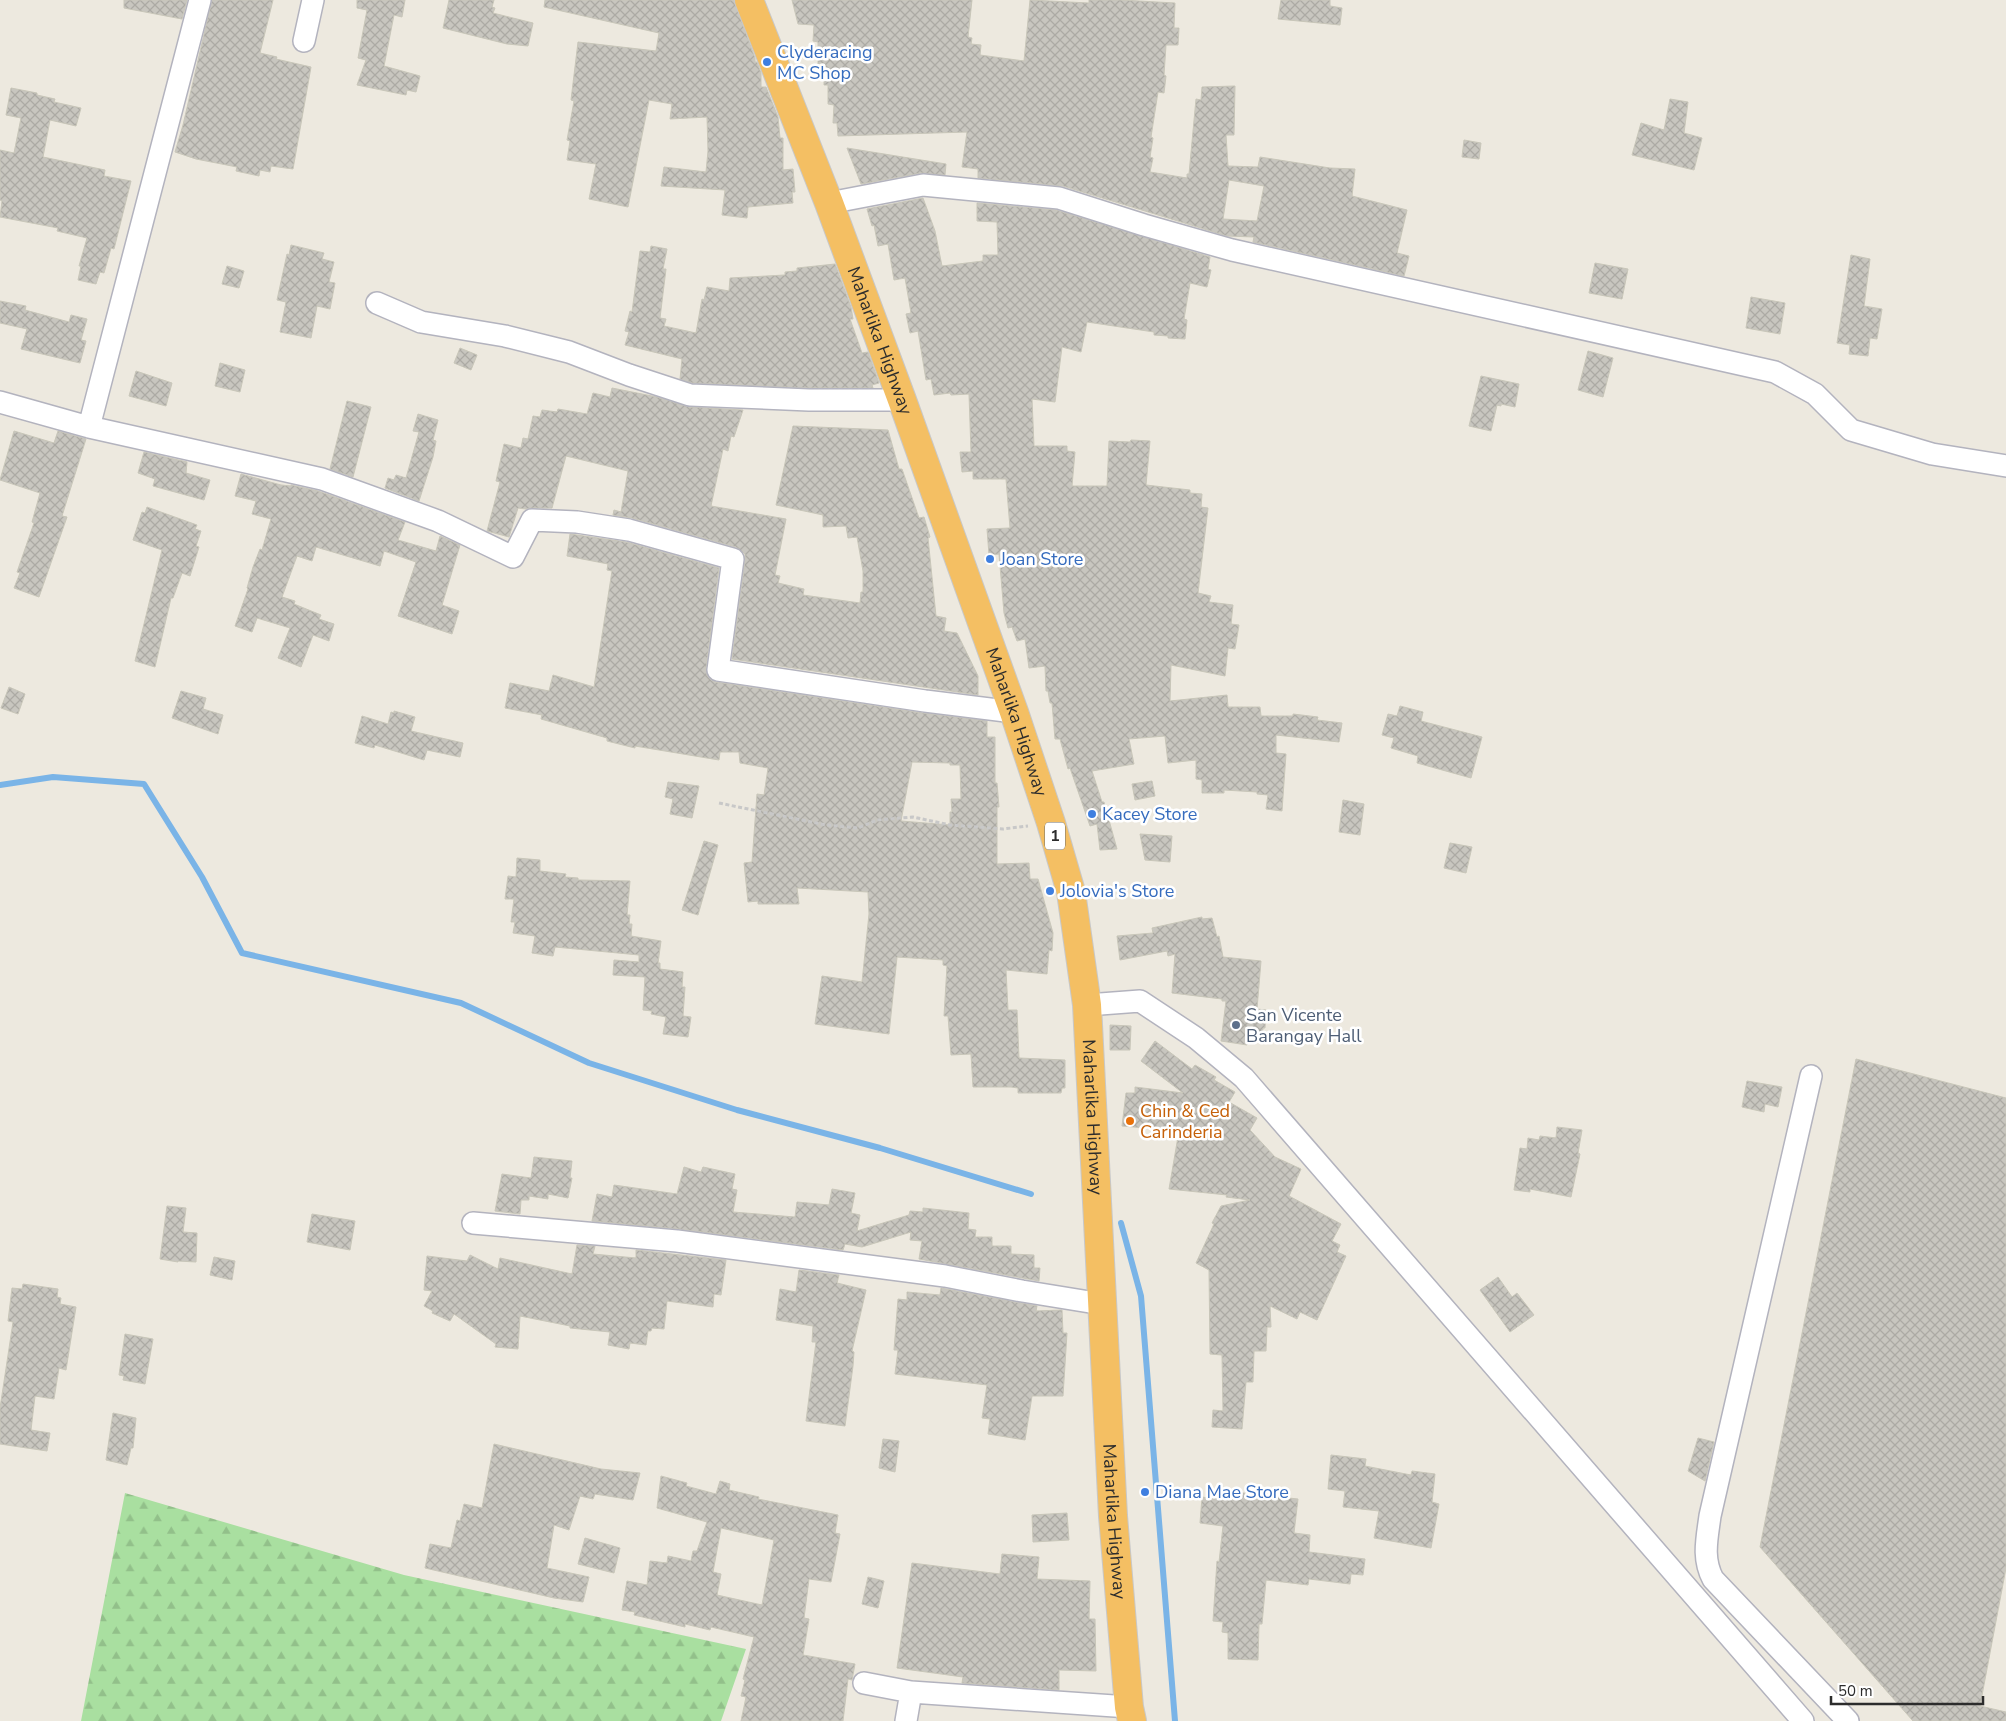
<svg xmlns="http://www.w3.org/2000/svg" width="2006" height="1721" viewBox="0 0 2006 1721" font-family="'Nunito Sans',sans-serif">
<defs>
<pattern id="forest-firs" width="22" height="20" patternUnits="userSpaceOnUse" patternTransform="scale(1.25)"><rect width="22" height="20" fill="#a9dfa0"/><path d="M5 1l3.5 6h-7zM16 11l3.5 6h-7z" fill="#92c08a"/></pattern>
<pattern id="building-cross-hatch" width="8" height="8" patternUnits="userSpaceOnUse" patternTransform="scale(1.25)"><rect width="8" height="8" fill="#c8c6bf"/><path d="M0 0l8 8M0 8l8-8" fill="none" stroke="#acaaa4"/></pattern>
</defs>
<rect width="100%" height="100%" fill="#ede9df"/>
<!-- forest -->
<path fill="url(#forest-firs)" d="M125,1493L404,1575L746,1649L721,1721H81Z"/>
<g fill="none" stroke-linecap="round" stroke-linejoin="round">
<!-- stream -->
<path stroke="#7ab4e7" stroke-width="6" d="M0,785L53,777L144,784L202,877L242,953L461,1003L589,1063L737,1110L880,1148L1031,1194
M1121,1223L1141,1296L1175,1721"/>
</g>
<!-- building -->
<path fill="url(#building-cross-hatch)" stroke="#c8c6b9" fill-rule="evenodd" d="M124,0H187L182,19L124,8Z
M212,0H273L260,53L277,57L276,59L311,67L293,169L271,166L270,172L260,170L259,176L236,171L237,167L196,159L175,152L183,125Z
M357,0H405L402,17L394,15L384,66L420,76L416,92L407,90L406,95L357,85L366,60L358,58L367,10L357,8Z
M449,0H494L492,7L495,8L493,13L533,23L528,46L507,44L443,28Z
M545,0H734L755,58V62H757L761,73V87H766L778,117L780,138H783V170L793,169L795,192H792L793,203L748,207L747,218L722,215L725,190L661,186L664,167L706,172L708,151L707,117L670,119L672,104L649,100L628,207L589,199L596,164L567,160L570,141L567,140L574,101L571,100L578,42L656,51L659,33L544,7Z
M792,0H972L968,37L972,38L971,44L981,45L980,55L1024,61L1030,0L1089,3V0H1121L1175,3L1174,28H1179L1178,45H1166L1164,75L1166,76L1164,93L1158,92L1151,137L1153,138L1150,157L1153,158L1150,172L1187,178V174H1189L1196,99L1201,100L1202,87L1235,86L1234,135H1226L1228,166L1258,167L1260,157L1330,168L1355,169L1352,196L1407,210L1397,253L1409,256L1404,276L1253,242L1254,237L1227,236L1063,186L978,178V169L962,167L967,132L838,136L837,123H833L834,105L828,104V85H824V64H818V42L813,41L814,25L798,24ZM1229,180L1264,186L1257,221L1223,219Z
M1281,0H1330V6L1342,8L1340,25L1278,19Z
M11,88L37,93V95L55,99L54,102L81,108L76,126L50,120L43,157L105,170L104,176L131,181L114,249L111,248L104,273L100,272L96,284L78,280L81,266H79L87,238L57,231L58,228L0,217L2,201L0,200V150L14,153L21,118L6,115Z
M1670,99L1688,102L1684,133L1702,138L1694,170L1632,155L1641,123L1664,130Z
M1464,140L1481,143L1479,159L1462,157Z
M847,148L946,164L945,175L921,173L861,184Z
M923,198L935,231L942,266L983,261V255H998L997,222L977,221V203L1056,210L1210,257L1208,269L1211,270L1207,287L1190,283L1184,319L1187,320L1185,339L1168,338V336L1154,335V332L1087,322L1081,352L1062,347L1055,402L1032,399L1034,446H1067V451L1075,452L1072,486H1107L1109,441L1130,442L1131,440L1150,441L1146,485L1190,490V493L1202,494L1201,507L1208,508L1198,593L1211,596L1209,602L1233,605L1231,624L1239,625L1235,649L1228,648L1225,676L1171,665L1170,701L1227,695L1228,707H1260L1261,716H1293V714L1318,717L1317,720L1342,723L1339,742L1276,735V753L1286,754L1282,811L1266,809L1268,795L1257,794V792L1224,790V793H1202V780L1196,779V760L1168,763L1165,736L1129,739L1134,764L1092,771L1102,802H1104L1117,849L1100,850L1097,824L1090,826L1070,768L1068,769L1060,739H1055L1052,703H1050L1048,691H1046L1045,666L1029,668L1025,639L1017,641L1012,627L1008,628L1004,613L999,554L989,555L987,529L1010,528L1006,479H973V471L962,472L960,452H971L969,394L951,395L950,393L934,395L931,379L926,380L918,331L910,333L906,314L911,313L905,278L894,280L888,244L878,246L874,225L872,226L867,209Z
M291,245L324,253L322,259L334,262L329,282L335,283L330,309L317,306L311,338L280,332L286,302L277,300L287,254L289,255Z
M651,246L667,249L663,269H666L660,318L666,319L664,326L696,333L702,299L704,300L707,287L729,291L730,278L785,275V272L797,271V268L835,264L851,307L853,319H850L862,353L868,352L879,383L872,385L873,388H809L692,383L680,379L682,359L625,345L629,332L625,331L630,311L632,312L640,251L650,252Z
M1851,255L1870,259L1864,306L1882,309L1877,339L1870,338L1868,356L1849,354L1850,345L1837,343Z
M1595,263L1628,269L1622,299L1589,293Z
M227,266L244,271L239,288L222,284Z
M1751,297L1785,303L1780,334L1746,328Z
M0,301L26,306L25,310L69,322L71,315L87,319L81,340L86,341L80,363L21,349L27,329L0,323Z
M460,348L477,355L471,370L454,363Z
M1588,351L1613,358L1603,397L1578,390Z
M220,363L245,370L240,392L215,386Z
M136,371L172,383L166,406L129,396Z
M1481,376L1519,384L1515,407L1501,404V406L1497,405L1491,431L1469,426Z
M612,388L657,397L689,407L743,410L734,437L731,436L728,451L723,449L711,506L786,519L775,575L780,576L778,583L804,589L803,595L860,603L861,592H863V571L857,537L848,538L846,526L823,527V515L776,505L793,426L888,430L899,469H902L919,518L924,517L930,537L928,538L936,616L946,618L944,631L957,633L978,676V695L732,659L745,561V554L736,547L632,518L613,515L614,510L621,512L628,471L566,456L552,508H533L526,509L518,508L509,537L487,531L500,482L496,481L504,444L521,448L523,438L528,439L533,416L540,417L542,410L557,412L558,409L587,414L593,393L610,397Z
M347,401L371,407L353,477L330,469Z
M418,414L438,420L433,440L436,441L433,457L419,501L385,488L388,478L394,480L396,475L406,478L419,432L413,431Z
M14,431L54,443L58,431L86,439L62,516L67,517L39,597L14,588L20,573L17,572L34,523L32,522L40,493L0,480Z
M144,452L187,462L186,473L210,480L204,500L153,486L155,479L138,473Z
M241,474L281,485L291,486V485L318,491L405,522L398,540L436,551L440,536L460,545L442,605L459,611L452,634L398,616L416,562L384,551L380,566L316,547L312,561L297,556L282,597L295,601L294,604L321,615L319,619L334,624L329,641L313,635L301,667L278,658L290,628L257,618L252,632L235,626L248,589L247,588L253,567L260,549L262,550L271,519L252,514L256,501L235,496Z
M147,507L197,525L195,529L201,531L196,546L199,547L190,576L182,573L173,598H171L155,667L135,661L162,550L133,540L142,512L145,513Z
M570,534L626,542L719,568L706,668L707,675L711,680L716,682L923,713L987,721V737H995V783H997L999,807H997V864L1029,863L1030,879H1038L1053,933L1052,951L1049,950L1047,974L1006,970L1008,1010H1017L1019,1058L1065,1060V1088H1062L1061,1093H1018V1088L1011,1087H973L971,1054L951,1055L948,1016H944L947,966L943,965V960L897,957L889,1034L815,1024L822,976L862,982L869,914L868,892L797,888L799,904H758V901L748,902L744,863L752,862L757,794L764,795L768,768L740,763L739,752H720L719,760L635,746V748L607,741V738L541,719L542,715L505,708L510,683L549,691L553,675L594,687L612,571L607,570L608,564L567,556ZM912,762L950,763V765H960L961,799H951L952,812H950V825L901,821Z
M9,687L25,694L18,714L1,708Z
M181,691L206,698L203,709L223,715L218,734L172,718Z
M1400,706L1423,712L1421,721L1482,737L1471,778L1417,763L1418,756L1391,748L1394,738L1382,735L1388,714L1397,716Z
M394,711L415,717L411,731L463,743L460,757L427,750L424,760L375,745L374,748L355,743L362,716L388,724L391,712L394,713Z
M1152,781L1155,796L1135,800L1132,784Z
M668,782L699,786L692,818L670,814L673,799L665,797Z
M1343,800L1364,804L1360,835L1339,832Z
M1140,834L1172,836L1170,862L1145,860Z
M704,841L718,845L698,915L682,910Z
M1450,843L1472,847L1466,873L1444,868Z
M517,858L540,860V871L566,874L565,877L578,878V880L630,881L627,915H630L629,924H632L631,936L661,941L658,963H660V969L683,972L682,987H685L683,1016L691,1017L688,1037L663,1034L666,1017L651,1014L652,1011L643,1010L645,977L613,975L614,960L639,962V955L555,947L553,956L532,953L535,936L513,933L515,922H511L514,899H505L508,876L516,877Z
M1202,917V919L1212,918L1217,937L1219,936L1223,957L1261,961L1257,1009L1266,1010L1265,1028H1263L1262,1039L1248,1038L1247,1045L1221,1041L1226,1001H1222V999L1172,993L1175,954L1168,956L1167,951L1120,960L1117,936L1153,933L1152,928Z
M1110,1025L1131,1026L1130,1050H1110Z
M1155,1041L1192,1069L1195,1065L1216,1077L1214,1080L1235,1092L1229,1102L1257,1118L1250,1130L1275,1157L1301,1169L1289,1196L1341,1224L1332,1241L1340,1245L1337,1252L1346,1256L1317,1320L1300,1312L1297,1319L1270,1306L1271,1327H1267L1266,1351H1254L1253,1382H1246L1242,1429L1212,1427L1213,1410L1223,1411L1222,1355L1210,1354L1209,1270L1196,1263L1214,1224L1212,1223L1221,1206L1250,1200L1226,1197L1227,1195L1169,1189L1179,1131L1122,1126L1126,1093H1135V1087L1183,1093L1141,1061Z
M1856,1059L2006,1098V1568L1980,1706L2006,1712V1721H1913L1760,1547Z
M1747,1081L1782,1087L1778,1107L1765,1104L1764,1112L1742,1107Z
M1557,1127L1582,1130L1578,1153L1580,1154L1571,1197L1530,1189V1192L1514,1190L1520,1148L1527,1149L1528,1138L1539,1140L1540,1136L1556,1138Z
M534,1157L572,1161L570,1178H572L568,1198L548,1194V1199L529,1196V1200H521L520,1214L495,1211L502,1174L531,1178Z
M684,1167L701,1172L703,1167L735,1174L732,1189L737,1190L733,1212L795,1217L797,1202L829,1205L832,1189L855,1193L851,1213L860,1215L857,1231L909,1215L910,1211L923,1212V1208L969,1213L968,1229L976,1230L975,1237H992V1246H1011V1254L1034,1255V1268H1040L1039,1281L919,1259L922,1241L910,1240L911,1232L862,1247L845,1244L843,1250L679,1229L592,1221L597,1194L612,1197L614,1185L677,1194Z
M167,1206L186,1208L183,1232L197,1233L196,1262L178,1261V1262L160,1259Z
M312,1214L355,1221L350,1250L307,1242Z
M577,1245L595,1246L593,1254L636,1258V1250L726,1260L721,1295L714,1294L713,1307L667,1301L664,1329L652,1328L651,1331H648L646,1345L630,1343L629,1349L608,1345L610,1332L570,1328V1326L520,1316L518,1349L495,1347L496,1344L454,1314L450,1321L432,1313L433,1311L424,1306L432,1291L424,1290L427,1256L467,1261L470,1255L498,1269L500,1258L572,1274Z
M214,1257L235,1261L232,1280L210,1275Z
M799,1270L839,1275L837,1283L866,1290L852,1351L854,1352L853,1366L845,1426L806,1421L816,1342H812L813,1326L776,1320L780,1289L796,1292Z
M1498,1277L1512,1297L1517,1293L1534,1315L1510,1332L1480,1290Z
M23,1284L58,1289L57,1297L61,1298L60,1304L76,1307L66,1370L59,1368L54,1399L35,1396L31,1430L50,1433L47,1451L0,1444V1408L13,1322L8,1321L12,1288L22,1289Z
M941,1288L1037,1306L1036,1311L1062,1310L1063,1333H1067L1063,1396H1032L1025,1440L988,1434L990,1419L982,1418L987,1385L895,1374L898,1350H894L898,1299L907,1300V1292L940,1295Z
M125,1334L153,1339L145,1384L123,1380L124,1376L119,1375Z
M113,1413L136,1418L133,1448H131L127,1465L106,1460Z
M1698,1438L1714,1442L1705,1481L1688,1471Z
M883,1439L899,1441L895,1472L879,1468Z
M494,1444L601,1469L640,1473L633,1500L595,1494L593,1499L580,1496L569,1530L554,1525L547,1568L589,1577L583,1602L554,1598L425,1568L430,1544L451,1548L457,1520L460,1521L464,1504L482,1508Z
M1331,1455L1366,1459L1365,1466L1411,1475L1412,1471L1435,1474L1432,1502L1439,1504L1431,1548L1374,1538L1379,1511L1343,1507L1345,1491L1328,1489Z
M661,1476L687,1483L686,1486L716,1494L720,1481L730,1484L729,1490L759,1497L758,1499L838,1515L835,1533L840,1534L831,1582L809,1579L804,1618L809,1619L803,1655L855,1664L852,1680L848,1679L843,1721H741L746,1697L741,1696L745,1680L743,1679L754,1637L711,1627L710,1630L685,1624V1627L634,1615L635,1612L622,1610L627,1581L647,1585L650,1561L667,1563L668,1556L691,1561L693,1551H697L707,1522L657,1508ZM721,1528L774,1540L762,1605L717,1595L721,1574L713,1572Z
M1216,1490L1298,1499L1294,1533L1310,1535L1309,1552L1365,1559L1363,1575L1351,1574L1350,1584L1309,1579L1308,1585L1266,1580L1262,1624H1259L1258,1660L1228,1659V1633L1222,1632L1223,1622L1213,1621L1217,1561L1219,1562L1223,1526L1200,1523L1202,1497L1215,1499Z
M1067,1513L1069,1540L1033,1542L1032,1515Z
M585,1538L620,1548L614,1573L578,1564Z
M1002,1554L1039,1557L1037,1579L1090,1581L1089,1619H1095L1096,1671L1059,1670V1690L962,1683L963,1677L897,1668L912,1563L1000,1574Z
M868,1577L884,1581L878,1608L862,1604Z"/>
<g fill="none" stroke-linecap="round" stroke-linejoin="round">
<!-- minor casing -->
<g stroke="#b3b3be" stroke-width="24">
<path id="minor" d="M200,0L89,427L322,479L438,521L513,557L532,520L577,522L629,530L733,559L718,670L925,701L1014,712
M304,41L313,0
M829,203L923,185L1059,198L1144,225L1232,250L1775,372L1815,394L1851,430L1932,454L2006,466
M377,303L421,322L505,336L569,352L629,375L690,395L809,400H902
M0,402L89,427
M1087,1005L1140,1001L1196,1038L1244,1078L1803,1721
M1811,1076L1710,1516C1707,1539 1702,1558 1713,1579L1848,1721
M473,1223L677,1241L945,1276L1022,1291L1102,1304
M864,1683L911,1692
M906,1721L911,1692L1129,1707"/>
</g>
<!-- highway casing -->
<g stroke="#c8c8c8" stroke-width="30">
<g id="highway">
<path id="s1" d="M749,0L829,203L902,400L1014,712L1051,823L1071,892L1087,1005L1113,1516L1129,1707L1132,1721"/>
</g>
</g>
<!-- path -->
<path stroke="#c8c8c8" stroke-width="3" stroke-dasharray="4 2.5" stroke-linecap="butt" d="M719,803L826,825L858,828L877,820L913,817L950,825L1003,829L1028,826"/>
<!-- minor -->
<use href="#minor" stroke="#fff" stroke-width="21"/>
<!-- highway -->
<use href="#highway" stroke="#f4bf63" stroke-width="28"/>
</g>
<!-- markers -->
<g fill="#3f7fe0" stroke="#fff" stroke-width="2">
<circle cx="767" cy="62" r="5"/>
<circle cx="990" cy="559" r="5"/>
<circle cx="1092" cy="814" r="5"/>
<circle cx="1050" cy="891" r="5"/>
<circle cx="1145" cy="1492" r="5"/>
</g>
<circle fill="#5c6f8a" stroke="#fff" stroke-width="2" cx="1236" cy="1025" r="5"/>
<circle fill="#e8710a" stroke="#fff" stroke-width="2" cx="1130" cy="1121" r="5"/>
<g text-anchor="middle" dominant-baseline="central" stroke-width="5" stroke-linejoin="round" paint-order="stroke">
<!-- shield labels -->
<rect fill="#fff" stroke="#6b6b6b" stroke-width="1" x="1045" y="822.5" width="20" height="27" rx="4"/>
<g font-size="16" font-weight="bold" fill="#2c2c2c">
<text x="1055" y="836">1</text>
</g>
<!-- shop labels -->
<g font-size="18" fill="#366cbe" stroke="#fff" text-anchor="start">
<text x="777" y="52">Clyderacing<tspan x="777" dy="21">MC Shop</tspan></text>
<text x="1000" y="559">Joan Store</text>
<text x="1102" y="814">Kacey Store</text>
<text x="1060" y="891">Jolovia's Store</text>
<text x="1155" y="1492">Diana Mae Store</text>
</g>
<!-- street labels -->
<g font-size="18" fill="#2c2c2c" stroke="#fff">
<text stroke="none"><textPath href="#s1" startOffset="365">Maharlika Highway</textPath></text>
<text stroke="none"><textPath href="#s1" startOffset="770">Maharlika Highway</textPath></text>
<text stroke="none"><textPath href="#s1" startOffset="1175">Maharlika Highway</textPath></text>
<text stroke="none"><textPath href="#s1" startOffset="1580">Maharlika Highway</textPath></text>
</g>
<!-- service labels -->
<g font-size="18" fill="#4e5e75" stroke="#fff" text-anchor="start">
<text x="1246" y="1015">San Vicente<tspan x="1246" dy="21">Barangay Hall</tspan></text>
</g>
<!-- food labels -->
<g font-size="18" fill="#c56008" stroke="#fff" text-anchor="start">
<text x="1140" y="1111">Chin &amp; Ced<tspan x="1140" dy="21">Carinderia</tspan></text>
</g>
</g>
<!-- scale -->
<path d="M1831 1696v8h152v-8" fill="none" stroke="#2c2c2c" stroke-width="2.5"/>
<text x="1838" y="1696" font-size="15" fill="#2c2c2c" stroke="#ffffff" stroke-width="4" paint-order="stroke">50 m</text>
</svg>
